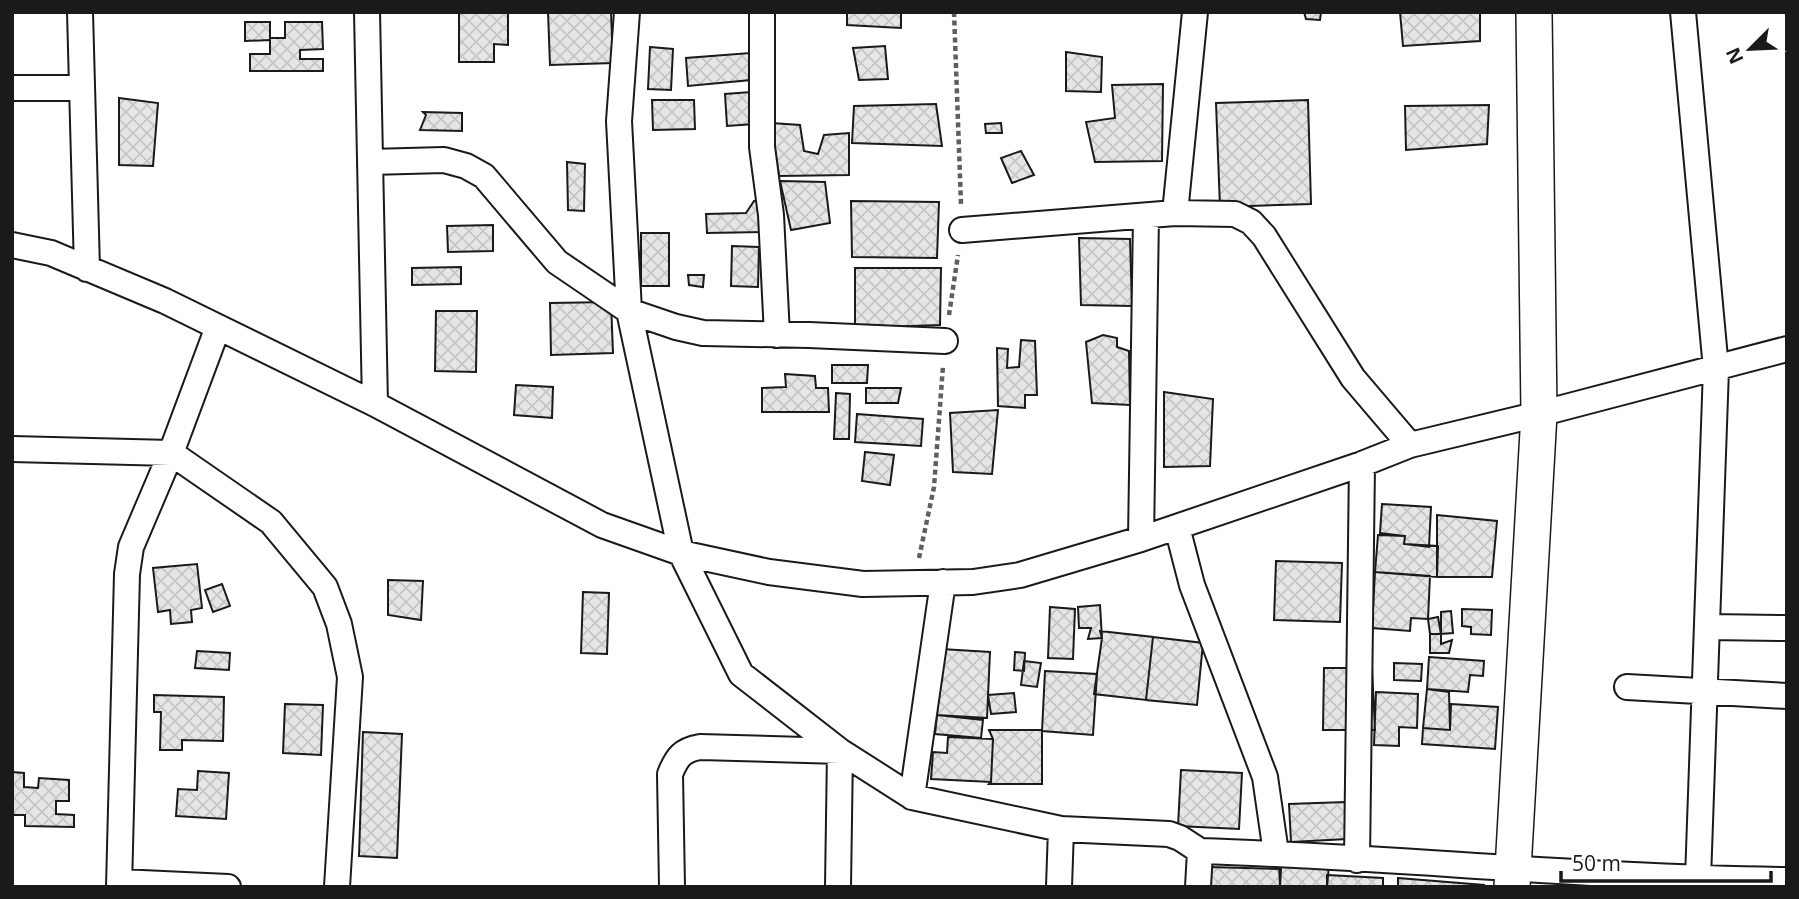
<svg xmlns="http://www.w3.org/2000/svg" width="1799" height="899" viewBox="0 0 1799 899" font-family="'Open Sans',sans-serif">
<defs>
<pattern id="building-cross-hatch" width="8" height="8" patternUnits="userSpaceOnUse" patternTransform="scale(1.75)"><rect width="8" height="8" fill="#e6e6e6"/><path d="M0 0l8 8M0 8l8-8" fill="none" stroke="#c5c5c5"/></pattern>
</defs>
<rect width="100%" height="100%" fill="#fff"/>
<!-- building -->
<path fill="url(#building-cross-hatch)" stroke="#1a1a1a" stroke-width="2" d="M459,12H508V45L494,44V62H459Z
M548,12H611L613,63L550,65Z
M847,12H901V28L847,25Z
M1304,12H1321L1320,20L1306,19Z
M1400,12H1480V41L1403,46Z
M245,22H270V38H285V22H322L323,49L300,50V59H323V71H250V54H270V40L245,41Z
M885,46L888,79L859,80L853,48Z
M650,47L673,49L671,90L648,89Z
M1066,52L1102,57L1101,92L1066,91Z
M750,53L751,80L688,86L686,58Z
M1163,84L1162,161L1095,162L1086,122L1115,118L1112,85Z
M751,92L754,124L727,126L725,94Z
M119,98L158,103L153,166L119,165Z
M652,100H694L695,129L653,130Z
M1308,100L1311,204L1220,207L1216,103Z
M936,104L942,146L852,143L854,106Z
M1489,105L1487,144L1406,150L1405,106Z
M423,112L462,113V131L420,130L426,115Z
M771,123L800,125L804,151L818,154L824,135L849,133V175L779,176Z
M1001,123L1002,133H986L985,124Z
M1021,151L1034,175L1012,183L1001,158Z
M567,162L585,164L584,211L568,210Z
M780,181L825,182L830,223L791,230Z
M766,200L767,232L707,233L706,214L746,213L754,201Z
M851,201L939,202L937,258L852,257Z
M493,225V251L448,252L447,226Z
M641,233H669V286H641Z
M1079,238L1130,239L1132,306L1081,305Z
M732,246L759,247L758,287L731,286Z
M461,267V284L412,285V268Z
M855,268H941L940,325L855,328Z
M688,275H704L703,287L689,285Z
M611,302L613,353L551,355L550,303Z
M436,311H477L476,372L435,371Z
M1103,335L1117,338V347L1129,351L1130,405L1092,403L1086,342Z
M1021,340L1035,341L1037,395H1025V408L998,406L997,348L1008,349L1007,368L1019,367Z
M832,365H868L867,383H832Z
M785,374L815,376L816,388H828L829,412H762V388L786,387Z
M516,385L553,387L552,418L514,415Z
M866,388H901L898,403H866Z
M1164,392L1213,399L1210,466L1164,467Z
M836,393L850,394L849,439H834Z
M998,410L992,474L953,472L950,413Z
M857,414L923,419L921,446L855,442Z
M865,452L894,455L890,485L862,481Z
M1382,504L1431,507L1429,547L1404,544L1405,536L1380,533Z
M1437,515L1497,521L1492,577H1437Z
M1378,535L1405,536L1404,544L1438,546L1437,577L1375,572Z
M1276,561L1342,563L1340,622L1274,620Z
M197,564L202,608L191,610L192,622L171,624L170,610L158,612L153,568Z
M1375,572L1430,576L1428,619L1411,618L1410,631L1372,628Z
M388,580L423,581L421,620L388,615Z
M222,584L230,606L213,612L205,590Z
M583,592L609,593L607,654L581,653Z
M1100,605L1102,638L1088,639L1091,628H1079L1078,607Z
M1050,607L1075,609L1073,659L1048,658Z
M1462,609L1492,610L1491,635L1471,634V627L1462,626Z
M1451,611L1453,633L1441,634V612Z
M1438,617L1441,634H1430L1428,619Z
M1100,631L1153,637L1146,700L1094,694L1102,638Z
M1430,634H1441V644L1452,640L1449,653H1430Z
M1153,637L1203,643L1197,705L1146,700Z
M941,649L990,652L987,718L937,715Z
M197,651L230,653L229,670L195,668Z
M1015,652L1025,653L1024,671L1014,670Z
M1429,657L1484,661L1483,676L1470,675L1468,692L1427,689Z
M1024,661L1041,663L1037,687L1021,685Z
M1394,663L1422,664L1421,681L1394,680Z
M1324,668H1372L1375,730H1323Z
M1045,671L1097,674L1093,735L1042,731Z
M1427,689L1449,692L1450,730L1423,728Z
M1376,692L1418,694L1417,728L1399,727V746L1374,745Z
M1014,693L1016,712L991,714L988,695Z
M154,695L224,697L223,741L182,740V750H160L161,712H154Z
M285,704L323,705L321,755L283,753Z
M1451,704L1498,707L1495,749L1422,744L1423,728L1450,730Z
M937,715L983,720L981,738L935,734Z
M989,730H1042V784H989L991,782L993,739Z
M363,732L402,734L397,858L359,856Z
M948,737L993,739L991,782L931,779L933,752L947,753Z
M1181,770L1242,773L1239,829L1178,826Z
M198,771L229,773L226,819L176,816L178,789L197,790Z
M12,772L24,773V787L38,788L39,778L69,780V801H56V814L74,815V827L25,826V815H12Z
M1345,802L1347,839L1291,842L1289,804Z
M1279,863L1329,865L1327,887H1280Z
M1209,867L1281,869L1280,887H1209Z
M1327,875L1383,878V887H1327Z
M1398,878L1484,885V887H1398Z"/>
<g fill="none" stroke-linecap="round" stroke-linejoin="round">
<!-- street casing -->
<g stroke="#1a1a1a" stroke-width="28">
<path id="street" d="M80,12L87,269
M367,12L375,404
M627,12L619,121L629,311L681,553L741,674L840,751L912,797L1061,829L1169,834L1180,838L1200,851L1198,887
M762,12V147L771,215L777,335
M1683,12L1716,369L1698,879
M12,88H81
M370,162L444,160L466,166L484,176L557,262L629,311L676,327L703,333L809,335L945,341
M1175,213L1195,12
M962,230L1175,213L1235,214L1251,222L1264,236L1353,378L1410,445
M12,245L51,253L165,301L375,404L602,525L681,553L769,572L863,584L973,582L1020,575L1141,539L1362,464L1410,445L1539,414L1787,349
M12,449L171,453L271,522L325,587L339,624L350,677L337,887
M1177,527L1192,585L1265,777L1276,853
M1141,539L1146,216
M1709,627L1787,628
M1627,687L1787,696
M912,797L943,582
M1200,851C1395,857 1591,878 1787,880
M1357,860L1362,464
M120,882L228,887
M119,887L127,574L131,547L171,453L218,327
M672,887L670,774C677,757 682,750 700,747L840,751L838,887
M1059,887L1061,829"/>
</g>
<!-- secondary casing -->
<g stroke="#1a1a1a" stroke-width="38">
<path id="secondary" d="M1512,887L1539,414L1534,12"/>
</g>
<!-- path -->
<path stroke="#5f5f5f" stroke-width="4.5" stroke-dasharray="5 3.5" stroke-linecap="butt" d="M954,12L961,204
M949,315L958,255
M919,558L934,487L943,366"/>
<!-- street -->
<use href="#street" stroke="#fff" stroke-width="24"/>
<!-- secondary -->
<use href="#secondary" stroke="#fff" stroke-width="35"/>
</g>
<!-- border -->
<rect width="1799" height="899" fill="none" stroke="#1a1a1a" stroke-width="28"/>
<!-- north arrow -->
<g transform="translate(1750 49) rotate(246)" stroke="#ffffff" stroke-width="5" paint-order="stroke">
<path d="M0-5L12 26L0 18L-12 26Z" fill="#1a1a1a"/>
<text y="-10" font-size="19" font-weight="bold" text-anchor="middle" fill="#1a1a1a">N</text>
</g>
<!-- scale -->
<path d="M1561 871v10h210v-10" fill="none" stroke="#1a1a1a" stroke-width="3.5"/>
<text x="1572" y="871" font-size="21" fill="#1a1a1a" stroke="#ffffff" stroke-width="5" paint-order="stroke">50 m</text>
</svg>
